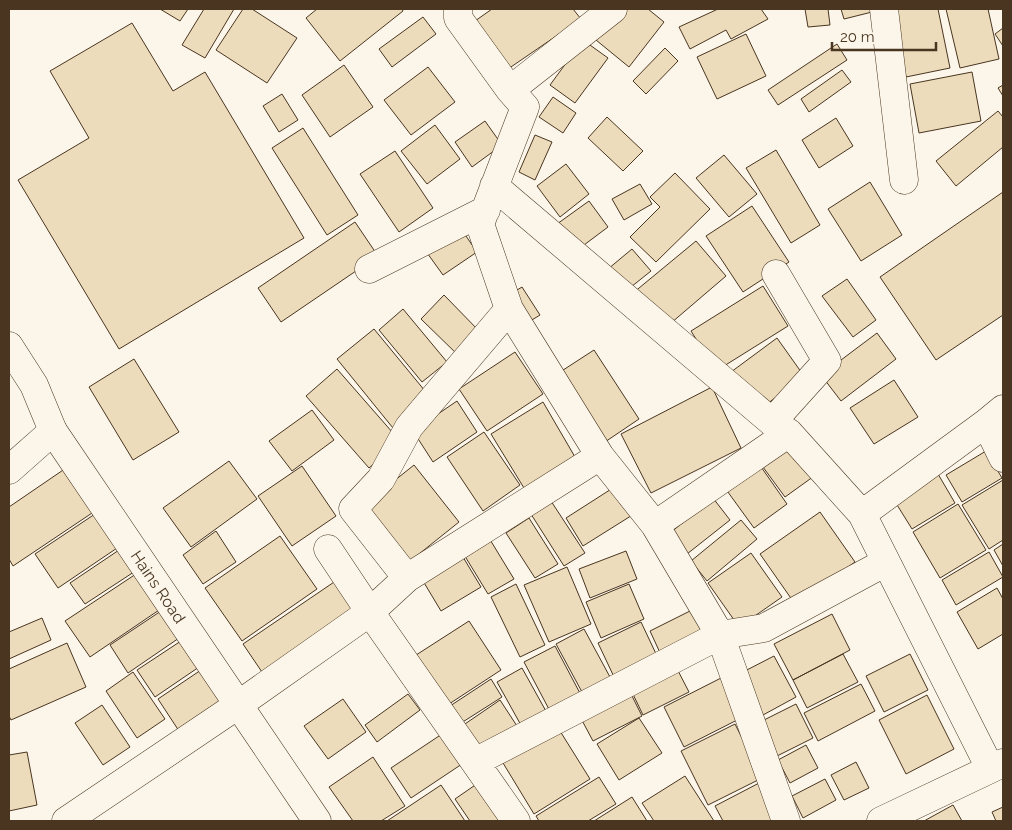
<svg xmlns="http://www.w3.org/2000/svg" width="1012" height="830" viewBox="0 0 1012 830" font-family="Raleway,sans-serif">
<rect width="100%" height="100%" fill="#fbf6e9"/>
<!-- building -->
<path fill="#ecdcbc" stroke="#4a3520" d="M160,9H188L180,21Z
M204,9H234L205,58L182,45Z
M243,9H252L297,38L267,83L216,50Z
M317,9H402L403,11L340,61L306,18Z
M492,9H573L581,19L508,69L475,21Z
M621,9H648L664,22L629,67L596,40Z
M718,9H761L768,19L731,39L726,30L690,49L679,27Z
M805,9H828L830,25L808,27Z
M841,9H875L876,11L844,19Z
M892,9H938L950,68L906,77Z
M946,9H988L999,59L960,68Z
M423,17L436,34L392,67L379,49Z
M132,23L173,91L205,72L304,238L119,349L18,180L89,138L50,71Z
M1003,28V46L995,34Z
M746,34L766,76L717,99L697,57Z
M583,40L608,58L575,103L550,85Z
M837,44L847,60L778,105L768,90Z
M665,48L678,61L646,94L633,81Z
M344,65L373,107L330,137L302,95Z
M428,67L455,102L411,135L384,100Z
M842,70L851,82L809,112L801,99Z
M972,72L981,121L919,133L910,84Z
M1003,85V96L998,88Z
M282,94L298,120L279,132L263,106Z
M553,97L576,113L563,133L539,117Z
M998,111L1003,117V147L956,186L936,161Z
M607,117L643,151L623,171L588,138Z
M836,118L853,146L819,168L802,140Z
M485,121L502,145L472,167L455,142Z
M435,125L460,159L427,184L401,151Z
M303,128L358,215L327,235L272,148Z
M535,135L552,142L535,180L519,172Z
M776,150L820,225L791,243L746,168Z
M395,151L433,208L399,232L360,174Z
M724,155L757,194L729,217L696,178Z
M566,164L589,194L560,217L537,186Z
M675,173L710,209L656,262L630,237L660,207L650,197Z
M870,182L902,235L861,261L828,209Z
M640,184L652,204L624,220L612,199Z
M1003,192V315L936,360L880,277Z
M589,201L608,227L576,251L557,224Z
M752,206L789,262L743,292L706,236Z
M355,222L378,256L281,322L258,288Z
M459,226L477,252L443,275L425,250Z
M696,241L726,276L664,329L633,293Z
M632,249L651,271L626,291L608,269Z
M847,279L876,320L853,337L822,296Z
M763,286L788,326L716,371L691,331Z
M522,287L540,315L527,323L509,295Z
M444,295L482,334L460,357L421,319Z
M403,309L447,362L422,382L379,330Z
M374,329L430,397L393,428L337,359Z
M877,333L896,359L841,401L821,375Z
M777,338L804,376L759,410L731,372Z
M594,350L639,419L602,444L557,374Z
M515,352L543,394L487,431L459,389Z
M134,359L179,432L133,460L89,387Z
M337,369L400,441L369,468L306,396Z
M894,380L918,417L874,444L850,408Z
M712,387L741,448L651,493L621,434Z
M457,401L477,432L433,462L413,431Z
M543,402L575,457L524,488L491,434Z
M312,410L334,440L292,471L269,441Z
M484,432L520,485L483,511L447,457Z
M792,440L817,474L785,497L760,463Z
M986,451L1002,478L962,502L946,475Z
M229,461L257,499L191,547L163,508Z
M759,464L787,504L754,528L725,488Z
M414,465L459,522L409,562L364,505Z
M69,466L98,509L13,566L9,559V507Z
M302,466L336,516L292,546L258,496Z
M938,474L955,503L912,529L894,500Z
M1003,480V540L989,549L962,505Z
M616,486L634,514L583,546L566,518Z
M549,498L585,553L564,566L529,511Z
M713,498L730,520L687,554L670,533Z
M958,504L986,550L940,578L913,532Z
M101,510L123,544L58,588L35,554Z
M820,512L855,562L795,604L760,554Z
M529,518L558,564L535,578L506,533Z
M741,520L757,539L707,581L691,561Z
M216,531L236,562L203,584L183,555Z
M280,536L317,589L242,641L205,588Z
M489,538L514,579L488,594L463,553Z
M1003,544V566L994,550Z
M125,546L140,568L85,604L70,583Z
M626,551L637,579L590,598L579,569Z
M460,552L481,587L441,611L420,576Z
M989,552L1003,577L956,605L942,580Z
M751,553L782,597L739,627L708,583Z
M567,567L591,624L549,642L524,585Z
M139,572L162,608L90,657L65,621Z
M340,578L361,609L264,675L243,644Z
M516,584L545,645L520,657L491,597Z
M629,584L644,619L601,638L586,602Z
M997,588L1003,599V634L978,649L957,612Z
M696,608L709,634L662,657L650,631Z
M164,609L182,636L128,673L110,645Z
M832,614L850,650L793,680L774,644Z
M42,618L51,640L9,659V632Z
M469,621L501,670L446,706L413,657Z
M641,622L658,658L615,679L598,643Z
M584,629L610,677L582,692L556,644Z
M184,639L202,665L155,697L137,670Z
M67,643L86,687L11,720L9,716V669Z
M555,646L582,697L551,713L524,662Z
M843,654L858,682L807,708L793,680Z
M910,654L928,690L884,712L866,676Z
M774,656L796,697L763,715L741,673Z
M674,663L689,692L643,715L629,686Z
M204,668L225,700L179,731L158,699Z
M522,668L547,713L522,727L497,682Z
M133,672L165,719L137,738L106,691Z
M721,678L741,718L684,747L664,707Z
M491,679L502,697L458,725L447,708Z
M861,684L875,711L818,741L804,713Z
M627,686L642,716L593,741L577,711Z
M408,694L420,710L377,742L365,725Z
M927,695L954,749L906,774L879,720Z
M343,699L366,732L328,759L304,726Z
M500,700L517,726L476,748L462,726Z
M796,704L813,738L773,758L756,724Z
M102,705L130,747L103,765L75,723Z
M639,718L662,753L619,780L597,744Z
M555,723L590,779L534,814L500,758Z
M735,724L762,778L708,805L681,751Z
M442,734L462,764L411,798L391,768Z
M806,745L818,768L790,783L778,760Z
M27,752L37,805L9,811V755Z
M373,757L405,806L381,821H353L329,787Z
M856,762L869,788L844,800L831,775Z
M685,776L714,821H654L642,803Z
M599,777L616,804L588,821H539L536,816Z
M825,779L836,800L803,818L792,796Z
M481,781L509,821H470L455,799Z
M761,782L781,821H723L715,806Z
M441,785L465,821H387Z
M632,797L647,821H594Z
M953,805L962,821H924Z
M1003,807V821H996L992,812Z"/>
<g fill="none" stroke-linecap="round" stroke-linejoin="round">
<!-- minor casing -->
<g stroke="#4a3520" stroke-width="29">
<path id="minor" d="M458,9V18L510,90L525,107L480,224L509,309L600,456L655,525L720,635L786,821
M884,9L904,180
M510,90L613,9
M494,186L772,422L789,433L862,514L990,768
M369,269L486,210
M1003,409L986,423L1003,458
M772,422L827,361L776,274
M862,514L986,423
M655,525L789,433
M328,549L370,612L516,821
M407,578L353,509L381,479L409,427L509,309
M475,762L720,635L764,628L886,562
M66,821L238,705L370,612L407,578L600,456"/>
</g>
<!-- tertiary casing -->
<g stroke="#4a3520" stroke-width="29">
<g id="tertiary">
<path id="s1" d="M53,431L317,821"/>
<path d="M881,821L1003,763"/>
</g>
</g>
<!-- primary casing -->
<g stroke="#4a3520" stroke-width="29">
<path id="primary" d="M9,346L34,385L53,431L9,470"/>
</g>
<!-- minor -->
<use href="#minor" stroke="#fbf6e9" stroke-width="28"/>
<!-- tertiary -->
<use href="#tertiary" stroke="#fbf6e9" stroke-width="28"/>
<!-- primary -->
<use href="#primary" stroke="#fbf6e9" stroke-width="28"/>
</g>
<g text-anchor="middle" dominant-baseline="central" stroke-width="4" stroke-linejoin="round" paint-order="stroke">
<!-- street labels -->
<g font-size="16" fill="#4a3520" stroke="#fbf6e9">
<text stroke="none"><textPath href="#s1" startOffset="188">Hains Road</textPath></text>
</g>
</g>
<!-- border -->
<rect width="1012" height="830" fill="none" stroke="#4a3520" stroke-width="20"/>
<!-- scale -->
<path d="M832 42v8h104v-8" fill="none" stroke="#4a3520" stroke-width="2.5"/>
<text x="840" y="42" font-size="15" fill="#4a3520" stroke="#fbf6e9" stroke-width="4" paint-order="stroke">20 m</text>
</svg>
